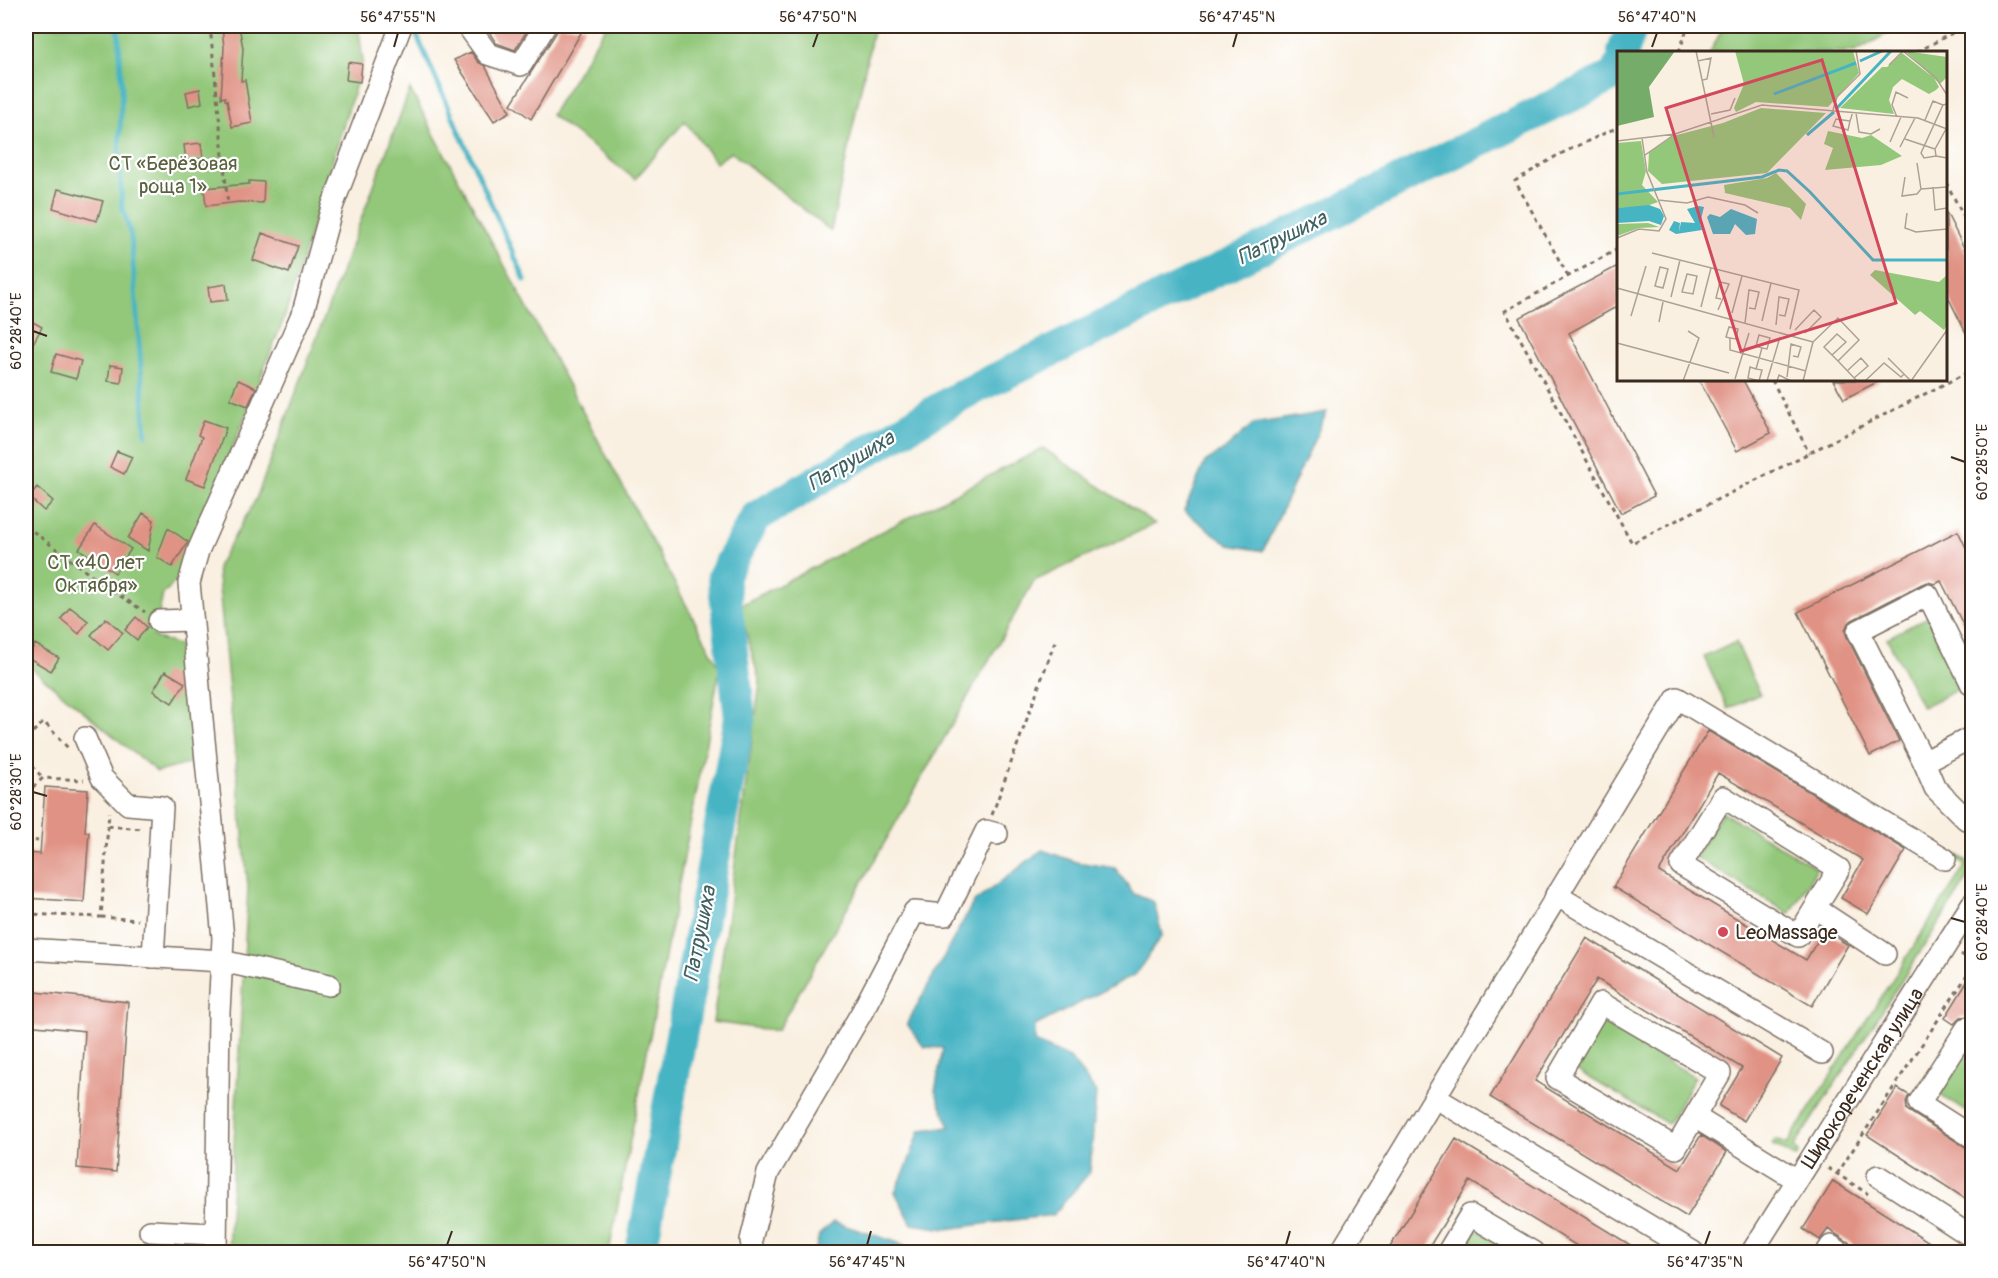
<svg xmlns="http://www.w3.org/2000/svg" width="1998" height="1278" viewBox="0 0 1998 1278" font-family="Pangolin,sans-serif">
<rect width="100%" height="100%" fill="#fff"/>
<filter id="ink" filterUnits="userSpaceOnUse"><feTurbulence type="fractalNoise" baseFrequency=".0167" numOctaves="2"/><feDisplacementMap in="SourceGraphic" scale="12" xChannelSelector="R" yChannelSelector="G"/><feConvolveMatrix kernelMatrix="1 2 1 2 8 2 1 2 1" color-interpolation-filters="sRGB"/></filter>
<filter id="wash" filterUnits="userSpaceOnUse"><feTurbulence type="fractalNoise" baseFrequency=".008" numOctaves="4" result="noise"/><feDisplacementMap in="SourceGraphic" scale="24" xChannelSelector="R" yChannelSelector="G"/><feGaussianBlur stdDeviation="1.35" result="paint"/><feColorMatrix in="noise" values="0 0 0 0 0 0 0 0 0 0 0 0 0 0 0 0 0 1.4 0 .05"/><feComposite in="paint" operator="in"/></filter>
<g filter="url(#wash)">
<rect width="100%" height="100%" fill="#f9f0e1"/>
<!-- green -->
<path fill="#93c87a" stroke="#67794c" stroke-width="1.5" d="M26,26H354L359,31L363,61L285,316L182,575L163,594L154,637L187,648L195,762L157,772L26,664Z
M606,26H874L831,231L731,152L716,163L685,121L635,179L551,115Z
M1724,26H1900L1855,52H1710Z
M410,89L720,668L609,1252H228L248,887L217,567L256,499Z
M1043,448L1155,524L1034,581L777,1031L713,1022L760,683L739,606Z
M1928,617L1963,687L1922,707L1887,638Z
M1736,642L1760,694L1728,709L1704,657Z
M1722,812L1817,868L1790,914L1695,857Z
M1957,855L1972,864V872L1794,1147L1799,1153L1796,1158L1772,1144L1776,1140L1787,1144L1965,866L1957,858Z
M1598,1020L1695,1077L1668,1124L1571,1067Z
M1970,1045L1972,1047V1115L1940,1095Z
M1476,1229L1514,1252H1462Z"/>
<!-- water -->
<path fill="#47b4c4" stroke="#416f71" stroke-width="1.5" d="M1327,412L1263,551L1229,545L1184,511L1205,462L1224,450L1253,424Z
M1042,850L1076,862L1115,868L1134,894L1154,902L1162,935L1136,974L1035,1026V1042L1070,1058L1096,1092L1090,1172L1053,1215L946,1229L912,1224L895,1192L907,1166L920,1130L950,1127L935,1091L943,1048L924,1047L907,1024L973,903Z
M833,1222L896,1242L917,1252H815L819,1235Z"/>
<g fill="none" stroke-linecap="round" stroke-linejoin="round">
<!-- stream -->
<path stroke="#47b4c4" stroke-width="5" d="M118,26L122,85L119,154L122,205L131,236L146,435
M413,27L525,280"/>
<!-- river -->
<path stroke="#47b4c4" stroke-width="32" d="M1623,52L1632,26
M641,1252L740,718L723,576L756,517L962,395L1617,74L1618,68"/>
</g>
<g id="blocks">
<!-- building -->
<path fill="#e09284" d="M222,26H239L243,48L241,81L245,80L252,123L232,127L227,100H225V97L221,98L224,48Z
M485,26H530L515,50L496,43Z
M558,26H585L531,119L511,104L556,33Z
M471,52L478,62L485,66L510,112L494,121L454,60Z
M348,62L362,64L360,82L346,80Z
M200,89L202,103L189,106L186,92Z
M201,143L203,158L186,161L184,145Z
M249,181L264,182L263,203L239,202L206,206L204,188L249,184Z
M58,189L103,201L97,221L53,208Z
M1946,212L1972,264V345L1946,293Z
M262,233L298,246L289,273L253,260Z
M1618,266V306L1569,333L1654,496L1621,513L1519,318Z
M226,284L228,300L210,302L208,287Z
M26,318L42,327L26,356Z
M56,354L81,361L76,379L51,372Z
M110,365L123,367L121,383L108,381Z
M238,380L256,388L248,406L230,399Z
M1699,380H1743L1771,433L1737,451Z
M1833,380H1881L1844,399Z
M204,420L226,428L205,486L186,479L202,437L198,435Z
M117,451L132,457L124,474L110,467Z
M37,487L53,501L44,511L29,497Z
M143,513L154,520L148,551L128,538Z
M95,525L131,549L115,573L79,549Z
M168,528L188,542L172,567L157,557Z
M1958,531L1972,560V642L1941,581L1935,584L1928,582L1922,584L1852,620L1847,625L1845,631L1847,637L1899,741L1870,756L1798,612Z
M70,607L88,621L79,634L61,619Z
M136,617L147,627L137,640L125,630Z
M106,618L123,633L108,650L91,635Z
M35,644L59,658L51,671L27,657Z
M165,671L185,683L172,703L153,691Z
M1708,731L1906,850L1868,914L1841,898L1863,860L1718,773L1659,872L1806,960L1824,930L1848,945L1812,1006L1613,887Z
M45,787L88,790L85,832H89L84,902L26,898V853L40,854Z
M1587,938L1782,1058L1744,1121L1719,1106L1742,1068L1597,979L1535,1081L1680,1169L1701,1135L1727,1152L1687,1217L1490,1097Z
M1972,974V1012L1970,1016L1961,1017L1954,1024L1945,1018Z
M26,991L128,1002L116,1172L77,1168L85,1031L26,1025Z
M1897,1088L1909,1095L1906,1102L1907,1110L1972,1151V1203L1867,1135Z
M1456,1139L1642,1252H1587L1470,1181L1426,1252H1387Z
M1833,1181L1945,1252H1864L1828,1229L1820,1240L1803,1229Z"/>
</g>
</g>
<g filter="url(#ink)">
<use href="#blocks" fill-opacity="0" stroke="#7e6f62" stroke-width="1.5"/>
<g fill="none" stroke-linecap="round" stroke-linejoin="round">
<!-- minor casing -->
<g stroke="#7e6f62" stroke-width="24">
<g id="minor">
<path d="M472,26L470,29L488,54L521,65L545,26"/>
<path d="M159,621L192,620"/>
<path d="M85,738L102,778L128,804L162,807L153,957"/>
<path d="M1924,762L1972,737"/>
<path d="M1966,819L1935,788L1924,762L1858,631L1928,595L1972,685"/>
<path d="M1556,895L1822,1053"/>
<path d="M1815,908L1839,869L1723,797L1681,865L1798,936L1815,908L1885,954"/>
<path d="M26,949L222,961L329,985"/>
<path d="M1601,1003L1720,1073L1676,1148L1557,1078Z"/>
<path d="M1972,1032L1967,1028L1919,1103L1972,1137"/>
<path d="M1436,1098L1693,1252"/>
<path d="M1695,1117L1797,1180"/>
<path d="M1878,1176L1972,1237"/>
<path d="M150,1231L215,1234"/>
<path d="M216,1252L219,1012L223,938L189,583L198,551L303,312L332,207L401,26"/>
<path d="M753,1252L751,1240L768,1173L862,1012L914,912L945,915L986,831L997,834"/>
<path d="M1341,1252L1677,698L1945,859"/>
<path d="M1448,1252L1470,1215L1533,1252"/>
<path id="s1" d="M1752,1252L1972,904"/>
<path d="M1827,1252L1831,1246L1840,1252"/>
</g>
</g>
<!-- path -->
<path stroke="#7e6f62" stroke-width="3" stroke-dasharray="4.5 4.5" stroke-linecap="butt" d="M210,26L228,205
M1679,52L1688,26
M1917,52L1965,26
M1946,182L1972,233
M1618,249L1505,311L1632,543L1972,370
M1568,276L1515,181L1558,155L1618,127
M1772,380L1809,453
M26,526L105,586L145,612
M26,738L44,722L68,748
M26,759L42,777
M26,793L43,778L84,780
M992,815L1056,639
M108,826L142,829
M26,839L38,841
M26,914L101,917L109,812
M101,917L138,920
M1961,954L1972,961
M1828,1168L1868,1194
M1837,1174L1972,968"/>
<!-- minor -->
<use href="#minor" stroke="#fff" stroke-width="21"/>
</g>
</g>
<!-- ticks -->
<path fill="none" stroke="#3b2a1e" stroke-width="2" d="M394,47L398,33M813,47L818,33M1233,47L1237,33M1652,47L1657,33M33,331L47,336M1951,457L1965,462M33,792L47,796M1951,918L1965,922M447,1245L452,1231M867,1245L871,1231M1286,1245L1290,1231M1705,1245L1710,1231"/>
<!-- markers -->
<circle fill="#d1495b" stroke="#fff" stroke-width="2" cx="1723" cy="932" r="6"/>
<g text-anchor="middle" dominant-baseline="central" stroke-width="4.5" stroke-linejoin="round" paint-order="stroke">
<!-- park labels -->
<g font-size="20" fill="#5a613e" stroke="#fff">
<text x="173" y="163">СТ «Берёзовая<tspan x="173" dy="23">роща 1»</tspan></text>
<text x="96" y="562">СТ «40 лет<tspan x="96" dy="23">Октября»</tspan></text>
</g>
<!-- poi labels -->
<g font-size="20" fill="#3b2a1e" stroke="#fff" text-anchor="start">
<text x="1735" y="932">LeoMassage</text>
</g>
<!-- street labels -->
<g font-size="20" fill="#3b2a1e" stroke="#fff">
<text stroke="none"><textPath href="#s1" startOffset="206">Широкореченская улица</textPath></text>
</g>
<!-- water labels -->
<g font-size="21" font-style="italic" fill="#406160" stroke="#fff">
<text transform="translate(1282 238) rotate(-26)">Патрушиха</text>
<text transform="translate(851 461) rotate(-31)">Патрушиха</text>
<text transform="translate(700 934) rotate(-79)">Патрушиха</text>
</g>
</g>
<!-- overview -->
<g transform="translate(1617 51)">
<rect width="330" height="330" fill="#f9f0e1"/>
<path d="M118,0H236L242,22L211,56L139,51L119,61L117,57L127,33ZM288,0L330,6V26L323,33ZM285,2L317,27L322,36L319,39L312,43L285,28L276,36L272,49L277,63L223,57L265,16H270ZM144,57L209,62L150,122L45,133L31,120L32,101L56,85L106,72ZM211,80L245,87L254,84L285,105L264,114L208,119L216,97L207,93ZM24,90L29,120L25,134L41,151L27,156L0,157V92ZM159,122L189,153L184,169L173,157L108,142L107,134L150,127ZM31,172L42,176L22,177L0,185V173ZM258,219L322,231L330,224V274L327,279L303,260L298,264L253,224Z" fill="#93c87a"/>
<path d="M0,0H58L32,36L37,66L0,75Z" fill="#76ac6a"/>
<path d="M32,154L43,158L47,165L44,174L32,170L0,172V157ZM82,155L87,156L83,172L85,179L59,183L52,179L57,170L63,172L62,181L64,171L78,172L70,158ZM114,158L140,168L138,183L129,184L118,173L113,183H96L90,166L93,163L103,166Z" fill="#47b4c4"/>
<path fill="none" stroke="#47b4c4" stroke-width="3" d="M243,10L265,0M157,43L239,12M219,58L274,0M190,84L217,61M0,143L145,126L162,119L170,120L193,141L256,209H330"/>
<path fill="none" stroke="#ada193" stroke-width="1.5" d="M79,0L97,86M81,10L94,7L90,28L86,29M272,14L286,0L319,27L330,44M216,59L220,46L243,23L239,0M239,62L242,81L254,83L263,78M94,63L113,59L118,47M280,66L275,54L279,41L291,47M308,69L316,50L326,54M233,70L219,68L216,75L231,79L233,70L235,64V61M288,88L318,98L329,78M0,90L58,83L145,54L301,67L330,78M273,91L284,66M283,96L298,67M318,98L319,105L330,107M28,104L58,83M319,105L307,107L304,102L326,54L330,53M300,112L304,138M288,126L285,145L300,143L304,138L330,136M316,136L318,159L330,157M41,149L70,152L91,146L128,154L141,162M290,162L288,177L299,181L330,178M0,187L22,178L42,180L49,168L30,121L25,87M35,202L182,239L173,278M43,216L51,218L46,237L38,235ZM70,223L80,225L76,243L65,241ZM0,237L196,291M54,246L63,209M84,256L94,217M101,259L112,233L103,231L99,247L104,248M115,262L125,225M14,265L29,215M145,270L154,232M42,271L46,251M128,272L132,239L142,241L138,258L132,257M159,274L162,246L172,248L168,265L162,264M178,279L197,259L204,266L188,282M113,287L119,288L121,278L112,276L109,286L113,287V299L189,320M196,291L221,267L242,289L221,310L207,296L220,283L229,291L215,304M0,292L112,322M271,307L294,330M221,310L240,330M139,318L133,316L131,327L142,330L145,319L139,318L145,297L139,295L142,284L153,287L150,298L145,297M230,320L244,307L251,315L237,327M170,326L174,293L184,296L181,306L176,305M118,328L132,282M66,330L82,287L71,280M150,330L163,286M160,330L162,324L174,330M186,330L196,291M248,330L267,312L284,326L287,323M294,330L330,279"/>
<path fill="#d1495b" fill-opacity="0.15" stroke="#d1495b" stroke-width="3" d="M205,9L279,252L124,300L49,57Z"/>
<rect width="330" height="330" fill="none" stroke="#3b2a1e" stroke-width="3"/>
</g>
<!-- margin -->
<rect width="1998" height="1278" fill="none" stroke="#fff" stroke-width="66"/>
<rect x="33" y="33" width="1932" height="1212" fill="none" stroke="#3b2a1e" stroke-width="2"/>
<g font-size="15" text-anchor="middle" fill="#3b2a1e">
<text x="398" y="22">56°47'55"N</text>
<text x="818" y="22">56°47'50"N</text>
<text x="1237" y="22">56°47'45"N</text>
<text x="1657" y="22">56°47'40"N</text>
<text transform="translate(16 331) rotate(-90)" y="5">60°28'40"E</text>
<text transform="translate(1982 462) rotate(-90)" y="5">60°28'50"E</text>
<text transform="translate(16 792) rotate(-90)" y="5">60°28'30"E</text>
<text transform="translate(1982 922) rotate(-90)" y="5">60°28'40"E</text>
<text x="447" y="1267">56°47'50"N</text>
<text x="867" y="1267">56°47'45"N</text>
<text x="1286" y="1267">56°47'40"N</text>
<text x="1705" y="1267">56°47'35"N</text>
</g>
</svg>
